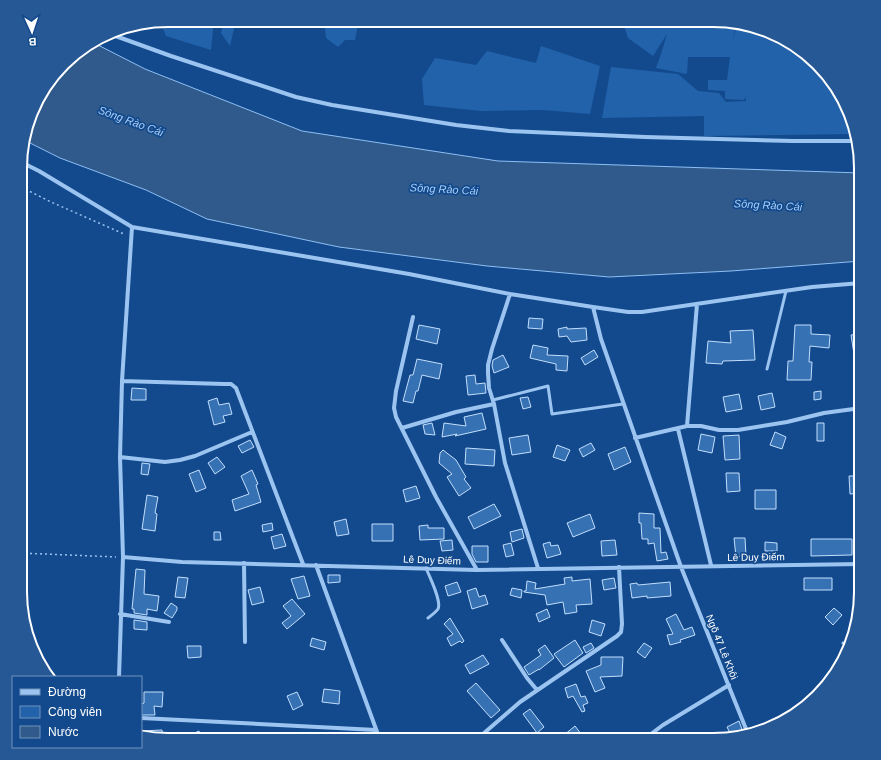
<svg xmlns="http://www.w3.org/2000/svg" width="881" height="760" viewBox="0 0 881 760" font-family="Helvetica,sans-serif">
<rect width="100%" height="100%" fill="#134a8d"/>
<!-- green -->
<path fill="#2262aa" d="M168,20H214L211,50L166,36L160,21Z
M224,20H236L230,46L221,33Z
M324,20H359L355,40H345L338,47L326,38Z
M624,20H723L735,24L733,43L736,24L778,35L818,64L846,103V105L842,102L836,104L847,105L854,134L704,136V116L602,118L611,67L678,74L698,91L719,93L726,102L746,101V97L744,100L725,99V91L708,90V80H727L730,57H688L687,74L656,68L661,54L667,34L653,56L628,38L623,22Z
M541,46L600,66L590,114L543,110L481,111L424,105L422,79L435,58L476,65L487,51L536,63Z"/>
<!-- water -->
<path fill="#305a8b" stroke="#8dbff4" d="M94,43L145,69L302,131L498,161L861,173V261L731,271L609,277L487,266L339,247L207,219L146,190L60,158L24,140L40,94L71,57Z"/>
<!-- building -->
<path fill="#3671b4" stroke="#c2defc" d="M529,318L543,319L542,329L528,328Z
M419,325L440,329L437,344L416,339Z
M795,325H811V334L830,335L829,348L810,346L809,362H812L811,380H787L788,361H793Z
M567,327V329L586,328L587,340L571,342L567,336L559,337L558,329Z
M753,330L755,360L723,361L722,364L706,363L708,341L731,343L730,331Z
M861,334V353L854,354L851,335Z
M533,345L548,348L547,355L568,356L567,371L556,370V364L530,358Z
M594,350L598,357L585,365L581,358Z
M503,355L509,367L494,373L492,366L493,360Z
M417,359L442,364L439,379L422,375L418,391H416L413,403L403,401L410,375H413Z
M475,375L476,384L485,383L486,393L468,395L466,376Z
M132,388L146,389V400H131Z
M821,391V399L814,400V392Z
M772,393L775,407L761,410L758,396Z
M739,394L742,409L726,412L723,397Z
M528,397L531,407L523,409L520,398Z
M217,398L219,405L229,403L232,414L223,416L225,422L214,425L208,401Z
M482,413L486,429L455,436L457,434L442,437L444,423L466,426L464,417Z
M432,423L435,435L425,434L423,425Z
M817,423H824V441H817Z
M775,432L786,437L782,449L770,445Z
M701,434L715,437L712,453L698,450Z
M528,435L531,452L512,455L509,438Z
M739,435L740,459L725,460L723,436Z
M250,440L254,447L242,453L238,446Z
M591,443L595,450L583,457L579,449Z
M557,445L570,450L565,461L553,457Z
M625,447L631,462L614,470L608,454Z
M466,448L495,450L494,466L465,464Z
M443,450L456,460L466,477L464,479L471,488L459,496L447,477L452,474L439,463L440,453Z
M217,457L225,467L215,474L208,463Z
M142,463L150,464L148,475L141,474Z
M199,470L206,488L196,492L189,474Z
M252,470L258,484L256,485L261,502L235,511L232,500L249,494L241,476Z
M726,473H739L740,491L727,492Z
M849,476H861V493L850,494Z
M416,486L420,498L406,502L403,490Z
M755,490H776V509H755Z
M147,495L158,497L155,513L157,514L155,531L142,529Z
M494,504L501,516L474,529L468,517Z
M639,513L654,514V528H660L661,553L666,552L668,559L657,561L654,543L648,544V539H642L641,523H639Z
M590,514L595,528L573,537L567,523Z
M346,519L349,534L337,536L334,522Z
M272,523L273,530L263,532L262,525Z
M372,524H393V541H372Z
M428,525V528H444V539L420,540L419,526Z
M522,529L524,538L512,542L510,532Z
M214,532H220L221,540H214Z
M282,534L286,546L274,549L271,537Z
M734,538H745L746,556L736,557Z
M811,539H852V555L811,556Z
M452,540L453,550L442,551L440,541Z
M615,540L617,555L602,556L601,541Z
M550,542L551,546L558,545L561,554L547,558L543,544Z
M765,542L777,543V551H765Z
M511,543L514,555L506,557L503,545Z
M472,546H488V562H476L472,554Z
M136,569L145,570L144,594L159,596L157,611L147,609V615L134,613V609H132Z
M328,575H340V582L328,583Z
M304,576L310,596L298,599L291,579Z
M178,577L188,578L185,598L175,597Z
M572,577V581L590,579L592,604L576,605L577,612L565,614L563,602L547,605L545,595L524,592V591H526L527,581L536,583L535,589L565,584L564,578Z
M614,578L616,588L604,590L602,580Z
M804,578H832V590H804Z
M457,582L461,592L448,596L445,586Z
M670,582L671,596L647,598V596L632,598L630,584L637,583L638,585Z
M260,587L264,602L252,605L248,590Z
M476,588L479,597L485,595L488,604L472,609L467,591Z
M512,588L522,590L521,598L510,595Z
M292,599L305,614L287,629L282,623L291,616L283,606Z
M171,603L177,607V610L172,618L164,613Z
M834,608L842,615L833,625L825,617Z
M547,609L550,617L539,622L536,614Z
M676,614L684,630L692,627L695,635L680,640L681,642L670,645L667,635L673,634L666,619Z
M450,618L464,641L462,643L460,641L451,646L447,638L453,634L444,624Z
M134,620L147,622V630L134,629Z
M592,620L605,624L601,636L589,632Z
M312,638L326,642L324,650L310,646Z
M575,640L583,653L564,667L554,654Z
M591,643L594,648L586,653L583,647Z
M644,643L652,648L645,658L637,652Z
M545,645L554,658L539,670V669L529,675L524,667L541,655L538,650Z
M187,646H201V657L188,658Z
M483,655L489,664L470,674L465,665Z
M601,657H623L622,676L600,677L605,688L595,692L586,671L601,665Z
M476,683L500,710L491,718L467,691Z
M576,684L581,697L585,696L588,703L583,705L585,711L582,712L573,696L568,698L565,688Z
M324,689L340,691L339,704L322,702Z
M144,692H163L162,707L154,706L155,715H141V704L144,703Z
M297,692L303,705L293,710L287,696Z
M530,709L544,727L537,733L523,714Z
M739,721L744,735L732,737L727,727Z
M575,726L581,734L575,740H558Z
M162,730L163,739L141,735V731Z
M199,731L201,738L196,740H179Z"/>
<g fill="none" stroke-linecap="round" stroke-linejoin="round">
<!-- path -->
<path stroke="#9cc4f1" stroke-width="1.5" stroke-dasharray="2 3" stroke-linecap="butt" d="M21,187L51,202L124,234L125,233
M20,553L116,557"/>
<!-- service -->
<path stroke="#9cc4f1" stroke-width="3" d="M767,369L786,291
M493,400L548,386L552,414L623,404
M426,568C429,576 442,601 438,609C436,612 432,615 428,618
M843,643L851,644"/>
<!-- minor -->
<path stroke="#9cc4f1" stroke-width="4" d="M110,34L171,56L296,97L332,105L456,125L509,131L645,137L793,141H856
M21,162L39,171L132,227L409,274L510,294L593,307L628,312H642L812,287L861,283
M510,294L492,349L488,365V373L489,388L494,404L505,463L538,568
M593,307L601,339L681,567L748,734
M413,317L396,391L394,408L396,417L436,497L477,570
M122,381L224,384H231L236,388L303,564
M687,426L697,304
M402,428L456,412L494,404
M678,429L711,565
M635,438L687,426H701L719,430H738L787,422L824,413L861,408
M120,457L165,462L180,460L195,456L252,432
M123,557L120,457L122,381L132,227
M244,563L245,642
M316,565L380,740
M120,614L169,622
M502,640L527,678L537,690
M119,677L123,557L182,562L477,570L861,564
M141,718L376,730
M476,740L520,702L617,636L621,632L622,624L619,567
M643,740L663,725L729,685"/>
</g>
<g text-anchor="middle" dominant-baseline="central" stroke-width="3.5" stroke-linejoin="round" paint-order="stroke">
<!-- street labels -->
<g font-size="10" fill="#fff" stroke="#134a8d">
<text transform="translate(756 557) rotate(-1)">Lê Duy Điếm</text>
<text transform="translate(432 560) rotate(2)">Lê Duy Điếm</text>
<text transform="translate(722 647) rotate(68)">Ngõ 47 Lê Khôi</text>
</g>
<!-- water labels -->
<g font-size="11" font-style="italic" fill="#a7cef8" stroke="#134a8d">
<text transform="translate(131 121) rotate(20)">Sông Rào Cái</text>
<text transform="translate(444 189) rotate(3)">Sông Rào Cái</text>
<text transform="translate(768 205) rotate(3)">Sông Rào Cái</text>
</g>
</g>
<!-- crop -->
<path d="M0 0H881V760H0ZM168 27H713A141 141 0 0 1 854 168V592A141 141 0 0 1 713 733H168A141 141 0 0 1 27 592V168A141 141 0 0 1 168 27Z" fill="#265896" fill-rule="evenodd"/>
<path fill="none" stroke="#fff" stroke-width="2" d="M168 27H713A141 141 0 0 1 854 168V592A141 141 0 0 1 713 733H168A141 141 0 0 1 27 592V168A141 141 0 0 1 168 27Z"/>
<!-- legend -->
<rect x="12" y="676" width="130" height="72" fill="#134a8d" stroke="#7192bb"/>
<rect x="20" y="689" width="20" height="6" fill="#9cc4f1" stroke="#7192bb"/>
<text x="48" y="696" font-size="12" fill="#ffffff">Đường</text>
<rect x="20" y="706" width="20" height="12" fill="#2262aa" stroke="#7192bb"/>
<text x="48" y="716" font-size="12" fill="#ffffff">Công viên</text>
<rect x="20" y="726" width="20" height="12" fill="#305a8b" stroke="#7192bb"/>
<text x="48" y="736" font-size="12" fill="#ffffff">Nước</text>
<!-- north arrow -->
<g transform="translate(32 32) rotate(177)" stroke="#134a8d" stroke-width="3" paint-order="stroke">
<path d="M0-3L7 15L0 10L-7 15Z" fill="#ffffff"/>
<text y="-6" font-size="11" font-weight="bold" text-anchor="middle" fill="#ffffff">B</text>
</g>
</svg>
